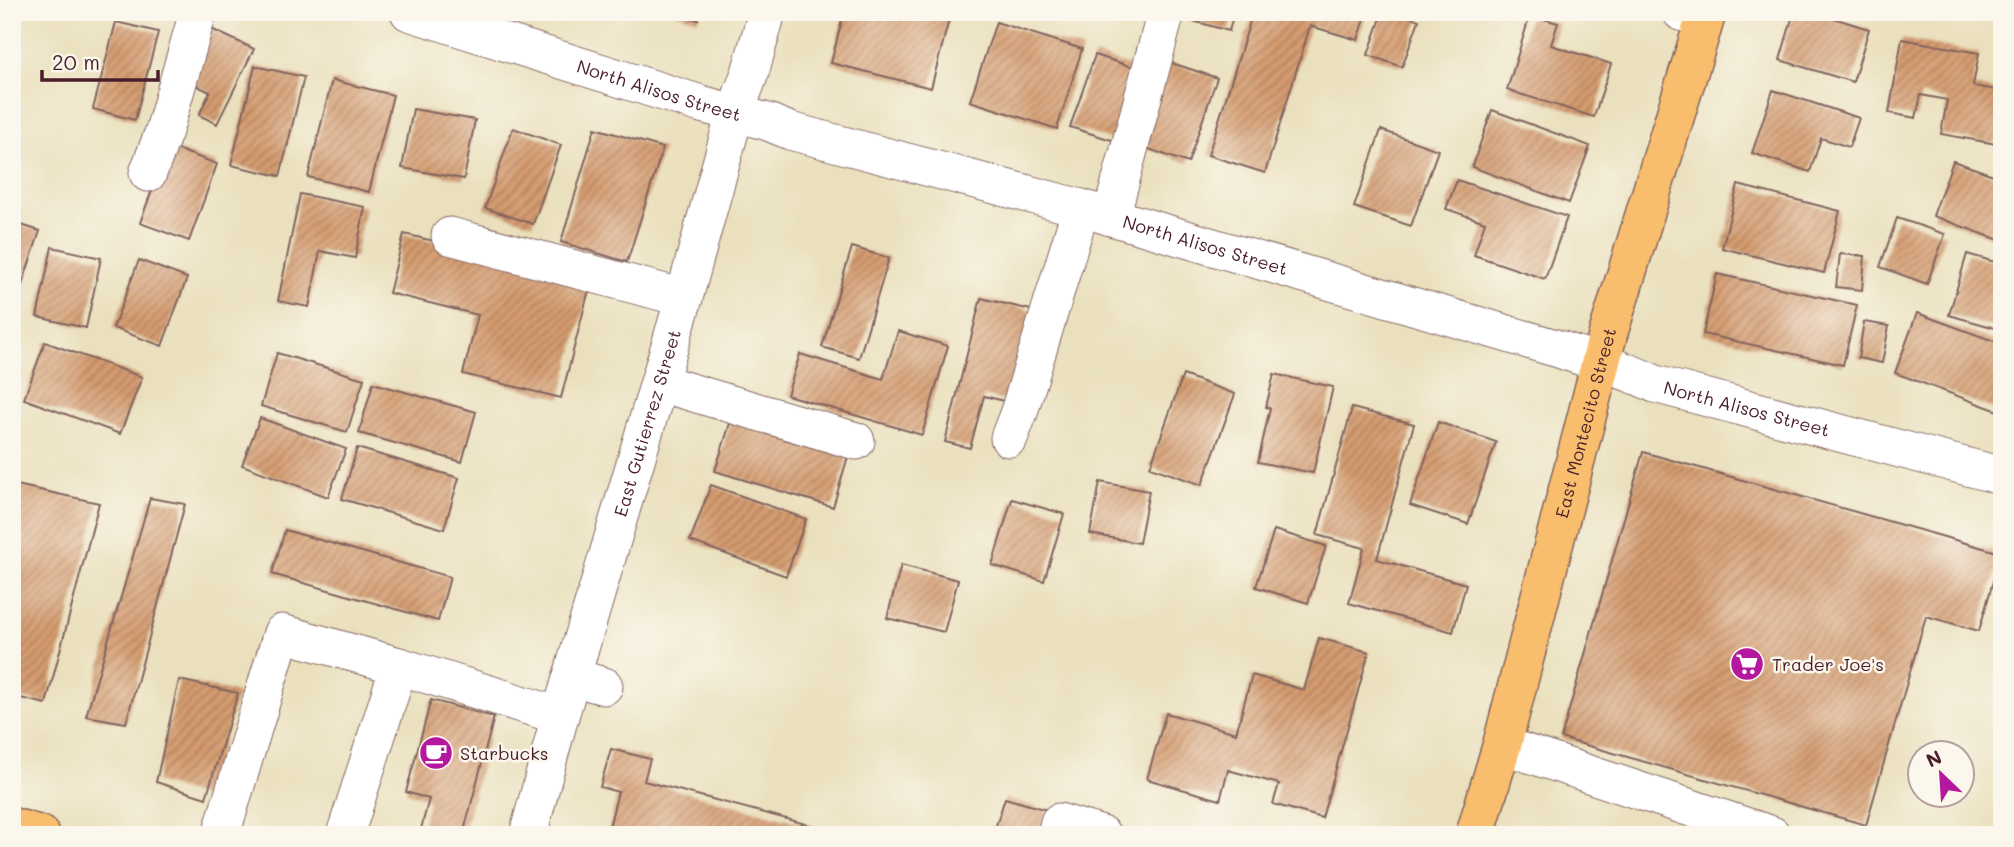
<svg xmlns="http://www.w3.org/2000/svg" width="2014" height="847" viewBox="0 0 2014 847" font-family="Mali,sans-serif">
<defs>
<pattern id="building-hatch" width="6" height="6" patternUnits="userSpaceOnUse" patternTransform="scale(1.75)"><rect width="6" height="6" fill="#d49b6f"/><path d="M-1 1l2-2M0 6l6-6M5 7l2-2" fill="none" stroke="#ae7e5b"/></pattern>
</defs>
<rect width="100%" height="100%" fill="#fbf7ec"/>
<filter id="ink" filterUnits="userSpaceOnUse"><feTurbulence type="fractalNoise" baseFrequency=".0143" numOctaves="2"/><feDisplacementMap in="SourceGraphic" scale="14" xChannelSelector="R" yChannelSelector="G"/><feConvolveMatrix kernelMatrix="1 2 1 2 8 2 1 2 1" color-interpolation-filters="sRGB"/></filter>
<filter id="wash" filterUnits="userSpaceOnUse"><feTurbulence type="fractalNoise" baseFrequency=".00686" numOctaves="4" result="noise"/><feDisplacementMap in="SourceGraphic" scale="28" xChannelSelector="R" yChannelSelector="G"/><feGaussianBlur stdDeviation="1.57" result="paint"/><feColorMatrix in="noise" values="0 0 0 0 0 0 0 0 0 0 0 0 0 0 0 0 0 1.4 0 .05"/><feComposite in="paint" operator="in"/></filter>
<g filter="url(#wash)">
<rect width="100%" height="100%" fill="#eae0bd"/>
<g id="blocks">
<!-- building -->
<path fill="url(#building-hatch)" d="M671,12H700L698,20Z
M844,12H951L931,88L831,63Z
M1181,12H1234L1229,31L1179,17Z
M1253,12H1367L1358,40L1310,26L1265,173L1208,155Z
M1383,12H1397L1419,20L1402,67L1368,55Z
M1794,12H1814L1869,29L1853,82L1780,60Z
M1530,15L1558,23L1551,45L1611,64L1594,117L1507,90Z
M116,22L158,32L135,120L93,109Z
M996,22L1082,49L1057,129L970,101Z
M207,27L254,49L217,124L199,115L210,92L181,78Z
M1902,39L1979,53L1973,86L2002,91V145L1941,134L1947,100L1921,95L1916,118L1889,113Z
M1095,55L1142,70L1118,142L1070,127Z
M1169,62L1217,78L1188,163L1140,146Z
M255,66L304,77L280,176L231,165Z
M332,80L393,95L369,192L308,177Z
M1773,90L1859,118L1849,147L1821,138L1810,172L1752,153Z
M413,109L475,120L464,179L402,168Z
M1492,110L1590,146L1569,203L1472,167Z
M513,128L561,145L533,224L485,208Z
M595,128L663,148L627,262L561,242Z
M1381,130L1438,150L1411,226L1354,207Z
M168,146L217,164L189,241L140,223Z
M1953,161L2002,178V241L1933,216Z
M1457,180L1567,217L1545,279L1474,255L1485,222L1446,209Z
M1738,185L1840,211L1824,273L1722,248Z
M300,194L365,207L355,258L320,251L309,307L278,301Z
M1897,218L1945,234L1927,284L1880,267Z
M12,222L40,231L15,306L12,305Z
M404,234L592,278L561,398L463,374L478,315L389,293Z
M52,247L101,258L86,328L37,317Z
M852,247L889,258L859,358L822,347Z
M1840,254L1865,256L1862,290L1836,287Z
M1967,254L2002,264V330L1949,315Z
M139,260L187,278L162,346L113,328Z
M1717,274L1857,305L1843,365L1703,334Z
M981,298L1039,312L1016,404L984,396L970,448L945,442Z
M1917,313L2002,344V401L1998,411L1895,373Z
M1864,322L1889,326L1882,363L1858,358Z
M898,331L948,346L922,435L787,395L800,354L883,379Z
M45,342L142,377L120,434L24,399Z
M277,353L364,379L347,432L261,406Z
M1274,374L1333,387L1313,473L1258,462L1270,408L1266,407Z
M1183,375L1235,394L1202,485L1150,467Z
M373,383L476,412L462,462L359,433Z
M1352,408L1414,424L1377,559L1466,584L1453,632L1349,603L1364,548L1317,535Z
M732,417L849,453L833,507L715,471Z
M260,418L346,449L328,497L242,465Z
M1438,422L1496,442L1468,524L1410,505Z
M357,448L459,478L444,529L342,499Z
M1643,452L2001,553L1979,631L1926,616L1866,825L1561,738Z
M1100,482L1149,491L1139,543L1090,534Z
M12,484L99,503L46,704L12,696Z
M711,485L806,519L786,576L690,541Z
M150,498L185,504L126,723L86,716Z
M1012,499L1064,514L1044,581L992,565Z
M285,530L450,577L438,621L272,574Z
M1274,530L1326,546L1308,603L1256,587Z
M901,565L958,580L944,632L887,618Z
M1319,638L1369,652L1322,818L1273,804L1279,784L1228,770L1220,800L1147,779L1166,713L1236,733L1252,675L1304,690Z
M179,680L238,693L206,798L156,782Z
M431,700L494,717L463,835H442L421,829L429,799L406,792Z
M611,749L650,759L644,781L847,835H607L618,792L600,787Z
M1005,798L1047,810L1039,835H993Z"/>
</g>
</g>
<g filter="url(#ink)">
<use href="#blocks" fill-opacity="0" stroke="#82635e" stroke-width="2"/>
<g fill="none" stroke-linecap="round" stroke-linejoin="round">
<!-- minor casing -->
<g stroke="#82635e" stroke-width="39">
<g id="minor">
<path id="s1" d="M409,12L701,104L768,122L790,131L1081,208L1562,350C1593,361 1625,369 1655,384L2002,476"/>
<path d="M1681,12L1705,18"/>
<path d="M148,173L164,131L198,12"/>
<path d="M1111,217L1166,12"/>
<path d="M450,236L684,298"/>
<path d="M660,383L856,441"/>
<path d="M1009,438L1019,412L1081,208"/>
<path d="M572,677L604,686"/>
<path d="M1502,745L1772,835"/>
<path d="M221,835L282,633L399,666"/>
<path d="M345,835L399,666L560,716"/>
<path id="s2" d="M528,835L560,716L684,298L735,113L750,73L767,12"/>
<path d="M1056,835L1059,822L1102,835"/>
</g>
</g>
<!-- major casing -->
<g stroke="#82635e" stroke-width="41">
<g id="major">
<path d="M12,827L40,835"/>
<path id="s3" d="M1475,835L1502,745L1608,334L1707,12"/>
</g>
</g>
<!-- minor -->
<use href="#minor" stroke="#fff" stroke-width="37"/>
<!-- major -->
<use href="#major" stroke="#f9be6d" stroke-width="38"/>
</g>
</g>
<!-- icons -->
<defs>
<g id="supermarket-disc" transform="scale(1.75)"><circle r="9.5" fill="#b5179e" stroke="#fbf7ec"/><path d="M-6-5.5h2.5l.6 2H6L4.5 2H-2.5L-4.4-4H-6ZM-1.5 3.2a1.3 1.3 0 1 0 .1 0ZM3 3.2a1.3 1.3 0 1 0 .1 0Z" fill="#fff"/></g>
<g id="cafe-disc" transform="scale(1.75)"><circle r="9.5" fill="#b5179e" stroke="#fbf7ec"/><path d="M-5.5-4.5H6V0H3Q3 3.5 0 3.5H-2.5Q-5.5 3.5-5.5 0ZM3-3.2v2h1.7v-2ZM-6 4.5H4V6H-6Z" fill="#fff"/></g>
</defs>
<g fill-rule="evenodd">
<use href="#supermarket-disc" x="1747" y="664"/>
<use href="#cafe-disc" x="436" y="753"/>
</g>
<g text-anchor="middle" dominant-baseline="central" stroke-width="5" stroke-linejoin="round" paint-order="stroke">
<!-- street labels -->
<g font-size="18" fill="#4a1f2b" stroke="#fbf7ec">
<text stroke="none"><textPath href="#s1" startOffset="262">North Alisos Street</textPath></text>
<text stroke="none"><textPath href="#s1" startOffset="830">North Alisos Street</textPath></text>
<text stroke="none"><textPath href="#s1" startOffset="1396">North Alisos Street</textPath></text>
<text stroke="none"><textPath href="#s3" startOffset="427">East Montecito Street</textPath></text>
<text stroke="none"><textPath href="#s2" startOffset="429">East Gutierrez Street</textPath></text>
</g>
<!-- poi labels -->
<g font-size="18" fill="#4a1f2b" stroke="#fbf7ec" text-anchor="start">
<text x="1772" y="664">Trader Joe's</text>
<text x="460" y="753">Starbucks</text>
</g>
</g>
<!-- margin -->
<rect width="2014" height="847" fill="none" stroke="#fbf7ec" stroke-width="42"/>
<!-- north arrow -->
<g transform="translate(1941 774) rotate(335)"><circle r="33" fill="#fbf7ec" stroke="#b4a19f" stroke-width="2"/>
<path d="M0-5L12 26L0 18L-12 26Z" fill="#b5179e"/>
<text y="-10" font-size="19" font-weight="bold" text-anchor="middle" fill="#4a1f2b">N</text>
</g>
<!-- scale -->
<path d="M42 70v10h116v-10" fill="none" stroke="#4a1f2b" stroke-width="3.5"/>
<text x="52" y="70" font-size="21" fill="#4a1f2b" stroke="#fbf7ec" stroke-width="5" paint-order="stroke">20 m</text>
</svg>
